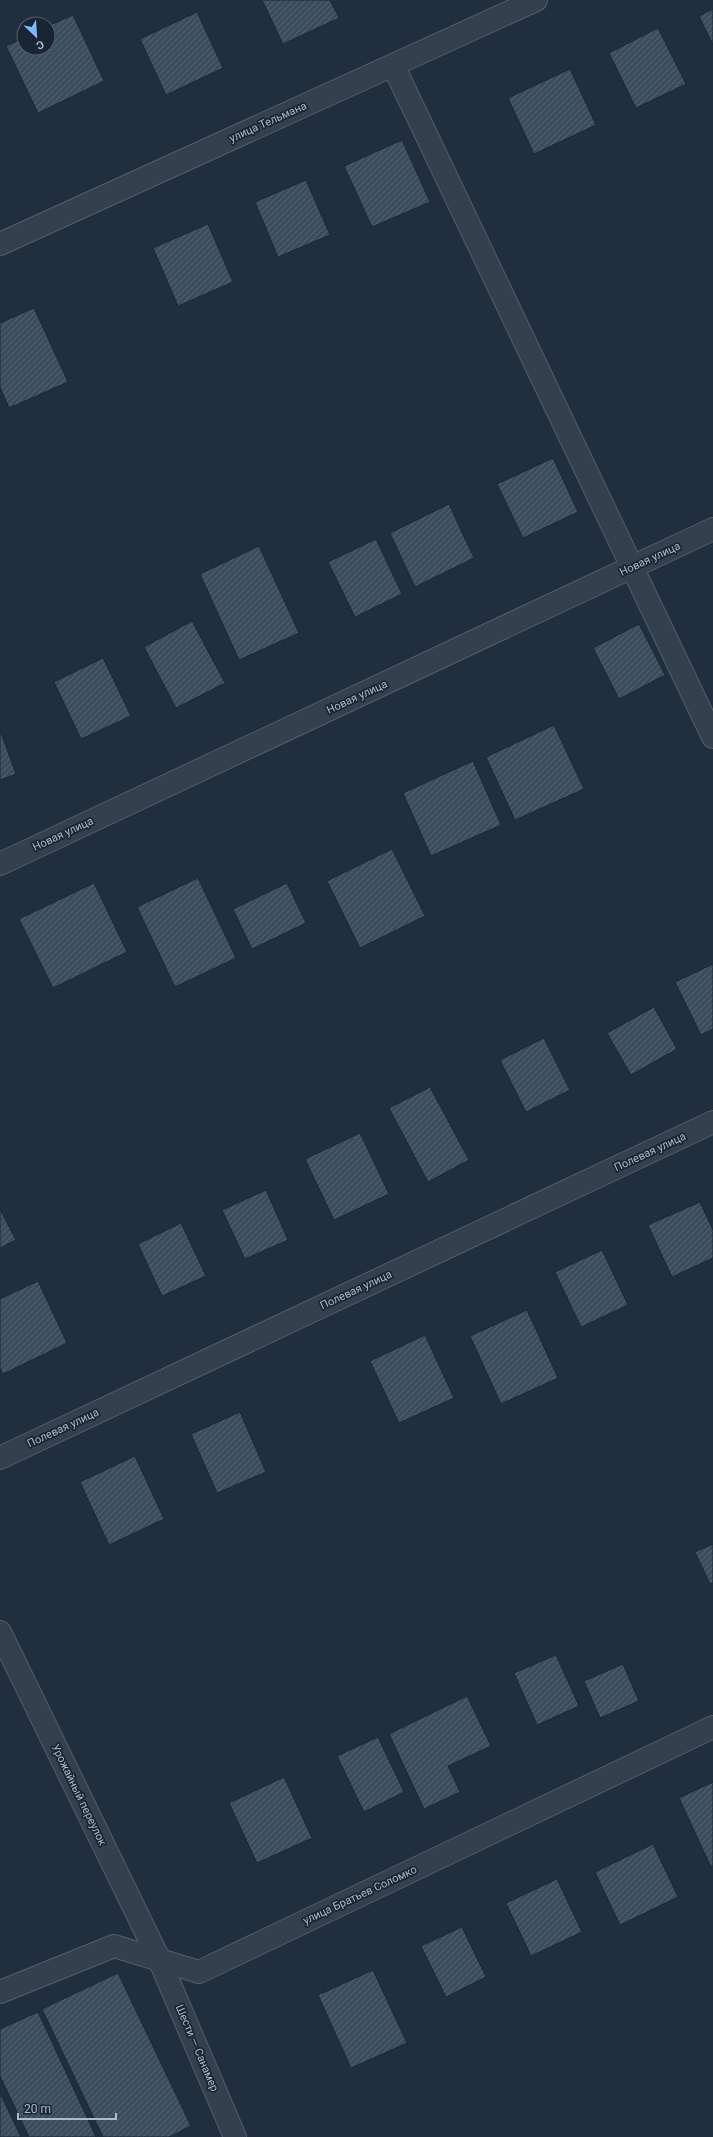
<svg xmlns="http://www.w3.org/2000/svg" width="713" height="2137" viewBox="0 0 713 2137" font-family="Roboto,sans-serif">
<defs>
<pattern id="building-hatch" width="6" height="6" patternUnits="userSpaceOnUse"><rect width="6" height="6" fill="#3b4d5d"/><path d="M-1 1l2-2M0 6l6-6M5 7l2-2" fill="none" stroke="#556573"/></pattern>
</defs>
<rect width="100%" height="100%" fill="#202e3d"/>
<!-- building -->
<path fill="url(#building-hatch)" stroke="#1b2734" d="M262,0H330L339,18L283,44Z
M713,9V45L699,16Z
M197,12L223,68L166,95L140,39Z
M73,15L104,81L38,113L6,46L24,38V48H48V26Z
M658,28L686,84L636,108L609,53Z
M570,69L596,125L534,154L508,98Z
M402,140L430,202L372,227L344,166Z
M306,180L330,235L278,257L255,202Z
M208,224L233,282L178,306L153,248Z
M34,308L68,382L9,408L0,387V323Z
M553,458L578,512L523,538L497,484Z
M449,504L474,558L415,587L390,533Z
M376,539L402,594L355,617L328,562Z
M259,546L299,633L239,660L200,574Z
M192,621L225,683L176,708L144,647Z
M639,624L665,675L619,699L593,648Z
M103,658L131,716L81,739L54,682Z
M554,725L584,789L515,820L486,757Z
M0,730L16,774L0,780Z
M473,761L501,825L431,856L403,793Z
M392,849L425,916L360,948L327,881Z
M198,878L236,958L175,987L137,907Z
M94,883L127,952L53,988L19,919Z
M287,883L306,923L252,949L233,909Z
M713,964V1029L701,1035L675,982Z
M654,1007L677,1049L631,1075L607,1033Z
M544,1038L570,1090L526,1112L500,1060Z
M430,1087L469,1160L428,1182L389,1108Z
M360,1133L389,1194L334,1220L305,1159Z
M266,1190L288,1240L245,1259L222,1210Z
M700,1202L713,1230V1258L672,1277L648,1225Z
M0,1209L16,1240L0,1248Z
M181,1223L206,1276L162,1296L138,1244Z
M602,1250L628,1305L581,1327L555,1272Z
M38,1281L67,1343L3,1374L0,1368V1299Z
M527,1310L558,1378L501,1404L470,1336Z
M425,1335L454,1398L399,1423L370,1361Z
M240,1412L266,1472L217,1493L191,1434Z
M135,1456L164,1519L109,1545L80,1482Z
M713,1544V1583L710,1584L695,1552Z
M556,1655L579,1706L537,1725L514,1673Z
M623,1664L639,1701L600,1718L584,1681Z
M467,1696L491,1746L448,1766L460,1792L424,1809L389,1734Z
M378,1737L404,1792L364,1812L337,1756Z
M284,1777L312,1838L257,1863L229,1803Z
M713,1782V1866L711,1867L679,1798Z
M653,1844L678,1897L620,1925L595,1872Z
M557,1879L582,1932L531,1956L506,1903Z
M462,1927L486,1977L446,1997L421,1946Z
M373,1970L407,2043L351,2068L318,1995Z
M118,1973L191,2126L169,2137H103L42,2009Z
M38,2012L96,2137H29L0,2076V2029Z
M0,2093L21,2137H0Z"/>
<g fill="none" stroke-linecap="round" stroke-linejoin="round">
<!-- minor casing -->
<g stroke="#525e6b" stroke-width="24">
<path id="minor" d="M393,65L713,737
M0,244L536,0
M0,864L713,529
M0,1458L713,1122
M0,1632L159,1959L235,2137
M0,1992L114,1946L199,1972L713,1727"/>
</g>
<!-- minor -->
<use href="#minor" stroke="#34404d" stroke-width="22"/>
</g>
<g text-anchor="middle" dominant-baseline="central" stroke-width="3.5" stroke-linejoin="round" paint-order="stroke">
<!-- street labels -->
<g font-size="11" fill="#afbbc9" stroke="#192532">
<text transform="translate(268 122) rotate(-24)">улица Тельмана</text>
<text transform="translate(650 559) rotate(-25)">Новая улица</text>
<text transform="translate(357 697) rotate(-25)">Новая улица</text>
<text transform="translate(63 834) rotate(-25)">Новая улица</text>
<text transform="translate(650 1152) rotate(-25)">Полевая улица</text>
<text transform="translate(356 1290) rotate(-25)">Полевая улица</text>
<text transform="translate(63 1428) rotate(-25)">Полевая улица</text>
<text transform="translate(79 1795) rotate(64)">Урожайный переулок</text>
<text transform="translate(360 1895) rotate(-25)">улица Братьев Соломко</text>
<text transform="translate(197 2048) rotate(67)">Шести — Санамер</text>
</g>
</g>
<!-- north arrow -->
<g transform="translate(36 36) rotate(155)"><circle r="19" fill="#192532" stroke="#55616e"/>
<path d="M0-3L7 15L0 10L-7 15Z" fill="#7eb9ff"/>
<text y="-6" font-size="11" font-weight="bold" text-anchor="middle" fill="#afbbc9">С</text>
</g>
<!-- scale -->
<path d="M18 2113v6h98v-6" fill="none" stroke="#afbbc9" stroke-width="2"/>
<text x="24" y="2113" font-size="12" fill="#afbbc9" stroke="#192532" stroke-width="3" paint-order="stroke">20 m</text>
</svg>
